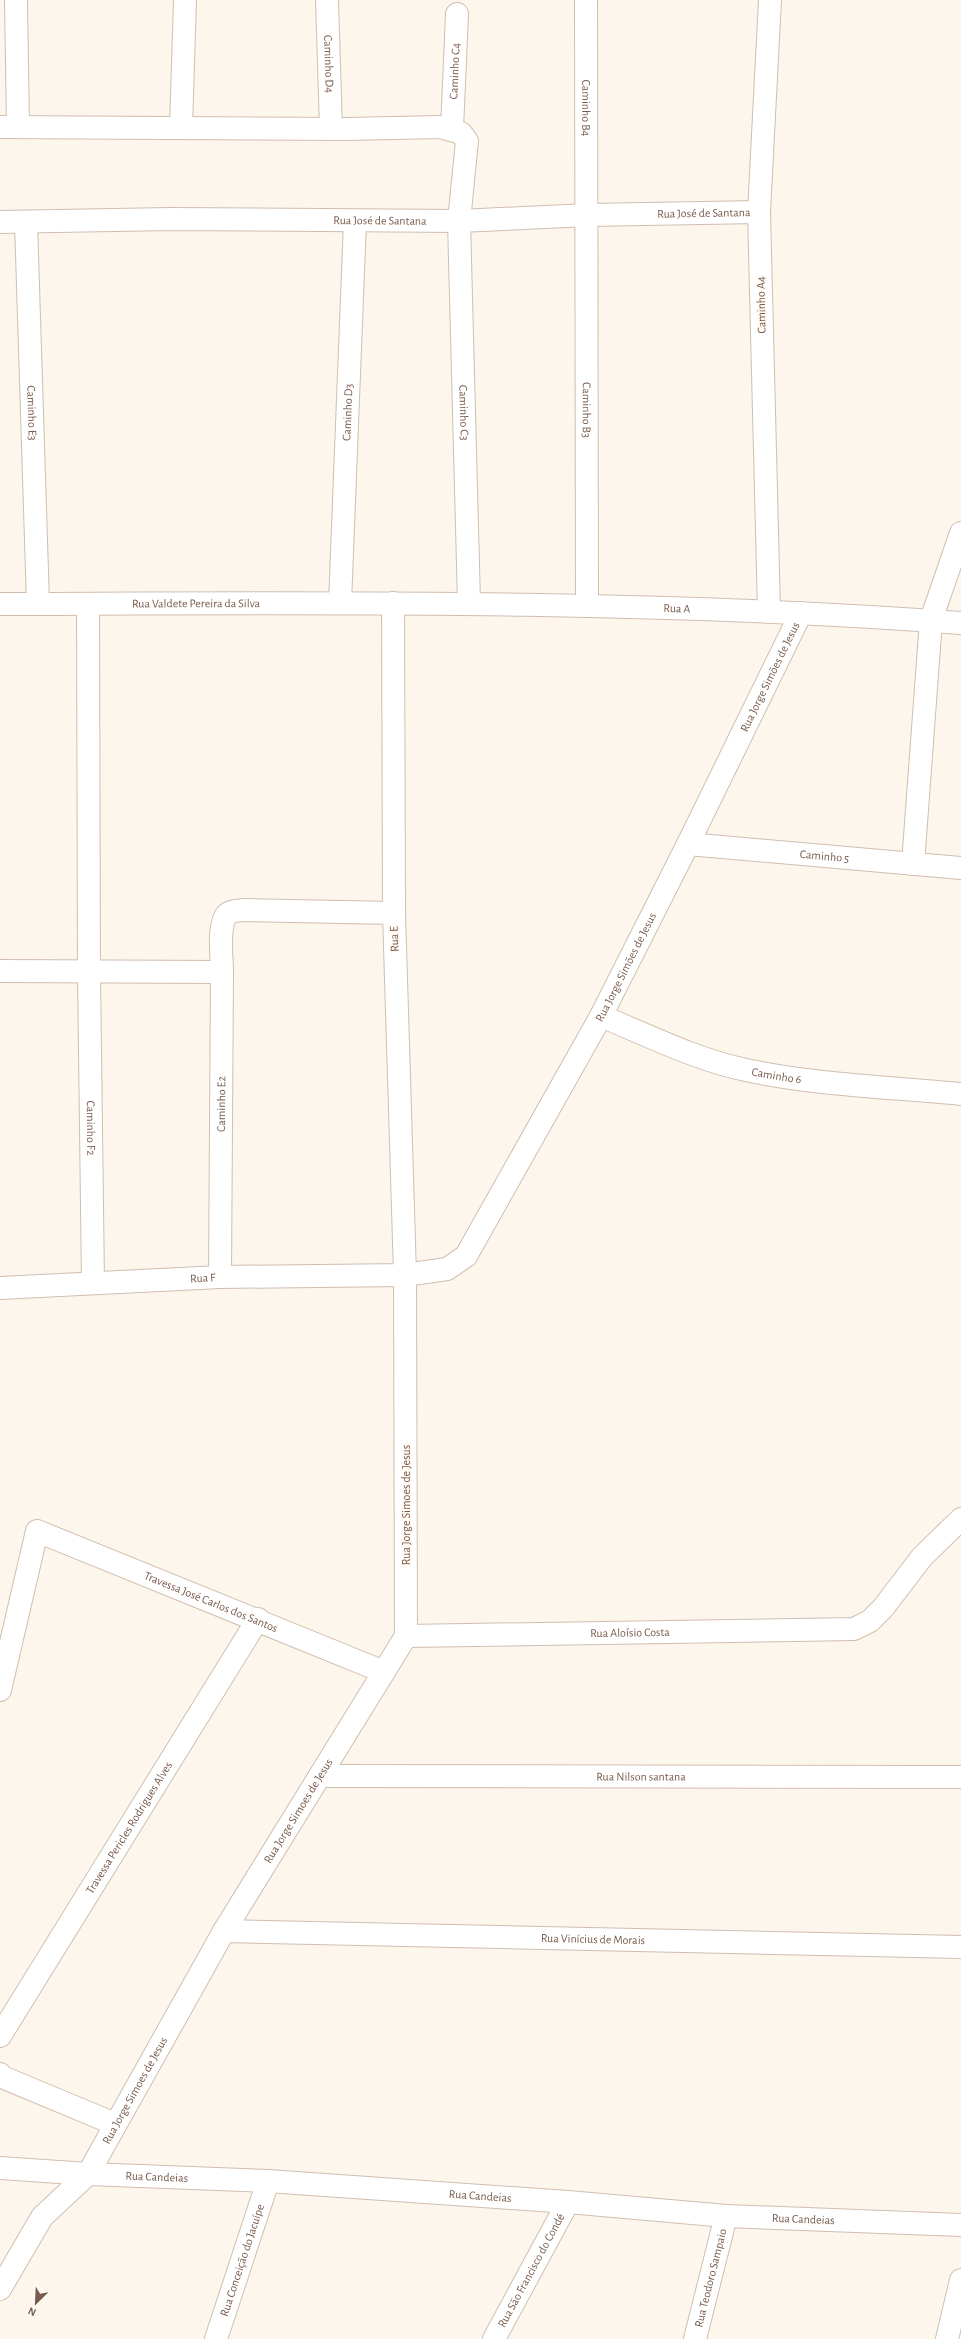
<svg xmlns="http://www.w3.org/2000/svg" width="961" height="2339" viewBox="0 0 961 2339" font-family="'Alegreya Sans',sans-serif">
<rect width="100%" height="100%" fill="#fdf6ec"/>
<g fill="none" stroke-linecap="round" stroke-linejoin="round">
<!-- street casing -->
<g stroke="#d1beb0" stroke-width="24">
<g id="street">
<path d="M16,0L18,127"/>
<path id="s1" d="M327,0L331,129"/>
<path id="s2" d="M586,0L587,604"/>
<path id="s3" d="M0,127L347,129L440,127L461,133L467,141L459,221L469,603"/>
<path d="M181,128L185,0"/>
<path id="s4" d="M452,129L457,14"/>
<path id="s5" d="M0,222L170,219L459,221L588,215L759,212"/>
<path id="s6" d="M26,222L38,604"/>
<path id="s7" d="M340,603L355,221"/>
<path id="s8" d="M0,604C321,603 641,599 961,623"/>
<path id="s9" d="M88,604L89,973L93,1283"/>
<path d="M769,611L759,212L770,0"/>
<path id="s10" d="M688,844L961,868"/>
<path d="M913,864L931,620L961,533"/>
<path d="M0,971L222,972"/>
<path id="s11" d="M601,1016C647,1035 697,1060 746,1070C816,1085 890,1087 961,1094"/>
<path id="s12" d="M220,1277L222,972C222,956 218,932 225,917C228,911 236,911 242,910L394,913"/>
<path id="s13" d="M0,1288L220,1277L405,1275L447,1269L466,1256L601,1016L688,844L801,613"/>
<path id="s14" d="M406,1636L854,1629L870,1621L883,1608L922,1557L961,1519"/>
<path id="s15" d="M0,1690L37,1531L384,1672"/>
<path id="s16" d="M320,1776L961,1777"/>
<path id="s17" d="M224,1931L961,1947"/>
<path id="s18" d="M0,2036L258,1619"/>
<path d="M0,2074L2,2077L115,2124"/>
<path id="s19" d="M0,2168L88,2174L268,2181L568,2202L726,2216L961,2225"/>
<path id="s20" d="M0,2289L42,2217L88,2174L224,1931L406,1636L405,1275L394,913L393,603"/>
<path id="s21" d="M216,2339L268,2181"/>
<path id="s22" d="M494,2339L568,2202"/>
<path id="s23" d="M695,2339L726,2216"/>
<path d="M947,2339L961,2280"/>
</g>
</g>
<!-- street -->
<use href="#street" stroke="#fff" stroke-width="22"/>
</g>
<g text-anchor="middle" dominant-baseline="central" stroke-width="3" stroke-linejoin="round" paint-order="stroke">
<!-- street labels -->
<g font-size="12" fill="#7a5c4d" stroke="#fffaf3">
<text stroke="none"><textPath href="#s1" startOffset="64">Caminho D4</textPath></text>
<text stroke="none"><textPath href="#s4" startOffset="58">Caminho C4</textPath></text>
<text stroke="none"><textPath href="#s2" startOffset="108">Caminho B4</textPath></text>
<text stroke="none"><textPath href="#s5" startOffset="704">Rua José de Santana</textPath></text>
<text stroke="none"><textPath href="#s5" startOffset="380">Rua José de Santana</textPath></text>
<text transform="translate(761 305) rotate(-91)">Caminho A4</text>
<text stroke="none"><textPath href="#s2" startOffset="410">Caminho B3</textPath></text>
<text stroke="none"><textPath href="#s7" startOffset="191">Caminho D3</textPath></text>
<text stroke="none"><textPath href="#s3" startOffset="744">Caminho C3</textPath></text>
<text stroke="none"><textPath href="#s6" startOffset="191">Caminho E3</textPath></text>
<text stroke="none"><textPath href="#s8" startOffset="196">Rua Valdete Pereira da Silva</textPath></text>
<text stroke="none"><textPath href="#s8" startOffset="677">Rua A</textPath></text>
<text stroke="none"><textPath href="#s13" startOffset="1125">Rua Jorge Simões de Jesus</textPath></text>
<text stroke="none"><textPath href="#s10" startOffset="137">Caminho 5</textPath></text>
<text transform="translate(394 939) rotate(-92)">Rua E</text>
<text stroke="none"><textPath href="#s13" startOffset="801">Rua Jorge Simões de Jesus</textPath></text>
<text stroke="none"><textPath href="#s11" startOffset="186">Caminho 6</textPath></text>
<text stroke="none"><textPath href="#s12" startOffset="173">Caminho E2</textPath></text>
<text stroke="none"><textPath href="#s9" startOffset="524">Caminho F2</textPath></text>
<text stroke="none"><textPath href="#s13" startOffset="203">Rua F</textPath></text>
<text transform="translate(406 1505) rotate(-90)">Rua Jorge Simoes de Jesus</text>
<text stroke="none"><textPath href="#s15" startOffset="351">Travessa José Carlos dos Santos</textPath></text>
<text stroke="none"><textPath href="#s14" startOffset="224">Rua Aloísio Costa</textPath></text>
<text stroke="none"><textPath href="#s16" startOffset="321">Rua Nilson santana</textPath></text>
<text stroke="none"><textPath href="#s20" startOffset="566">Rua Jorge Simoes de Jesus</textPath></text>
<text stroke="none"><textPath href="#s18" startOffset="245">Travessa Pericles Rodrigues Alves</textPath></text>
<text stroke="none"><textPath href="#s17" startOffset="369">Rua Vinícius de Morais</textPath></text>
<text stroke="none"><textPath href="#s20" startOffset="242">Rua Jorge Simoes de Jesus</textPath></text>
<text stroke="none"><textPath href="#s19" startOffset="157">Rua Candeias</textPath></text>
<text stroke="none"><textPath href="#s19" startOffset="481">Rua Candeias</textPath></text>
<text stroke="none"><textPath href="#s19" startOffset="805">Rua Candeias</textPath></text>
<text stroke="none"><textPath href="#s21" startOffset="83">Rua Conceição do Jacuípe</textPath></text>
<text stroke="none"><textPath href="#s22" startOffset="78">Rua São Francisco do Condé</textPath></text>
<text stroke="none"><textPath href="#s23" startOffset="63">Rua Teodoro Sampaio</textPath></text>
</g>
</g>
<!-- north arrow -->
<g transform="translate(36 2303) rotate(204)" stroke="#fffaf3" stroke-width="3" paint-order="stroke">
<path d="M0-3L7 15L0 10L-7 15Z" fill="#7a5c4d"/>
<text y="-6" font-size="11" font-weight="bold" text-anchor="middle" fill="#7a5c4d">N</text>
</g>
</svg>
